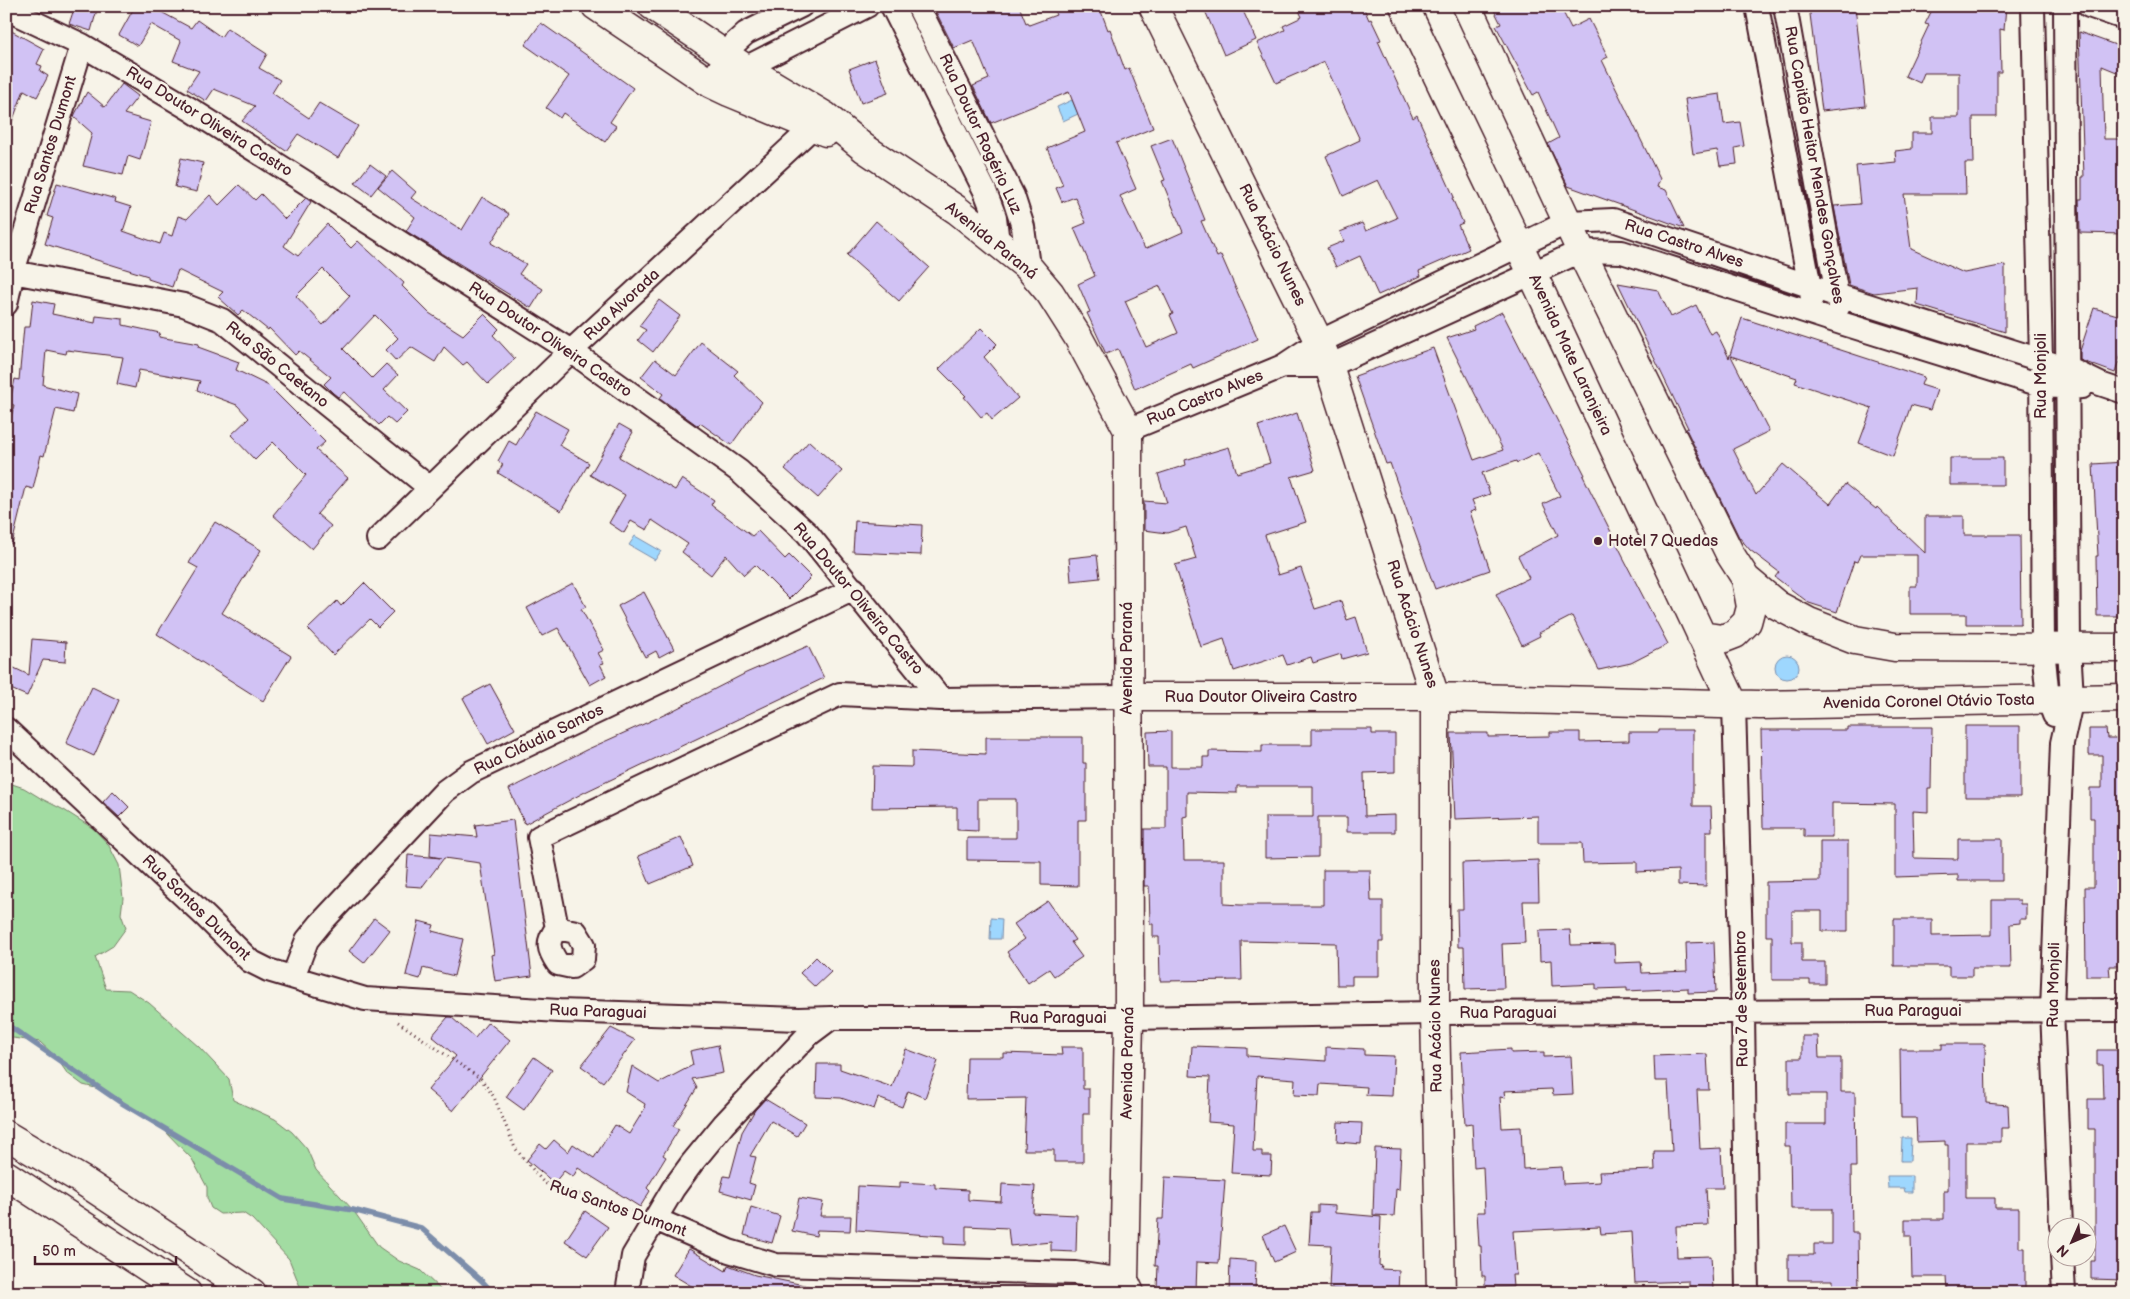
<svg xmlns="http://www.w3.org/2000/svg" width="2130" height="1299" viewBox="0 0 2130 1299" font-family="'Balsamiq Sans',sans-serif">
<rect width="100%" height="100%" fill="#f7f3e8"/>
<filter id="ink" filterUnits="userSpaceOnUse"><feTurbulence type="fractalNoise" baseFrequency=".02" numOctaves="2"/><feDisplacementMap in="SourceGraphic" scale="10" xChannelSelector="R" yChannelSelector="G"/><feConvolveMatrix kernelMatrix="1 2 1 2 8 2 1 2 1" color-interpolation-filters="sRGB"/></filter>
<g filter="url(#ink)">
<!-- green -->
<path fill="#a2dca2" stroke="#767e66" d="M12,784L24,788L42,799L64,810L94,829L108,844L119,865L123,898L121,914L126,928L113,946L95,957L106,989L129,990L149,1003L199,1047L229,1079L233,1100L275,1119L292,1132L307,1149L316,1170L353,1210L379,1247L399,1261L420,1270L444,1293H304L301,1289L289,1259L252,1219L243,1213L220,1214L211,1208L207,1198V1187L192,1159L164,1130L120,1102L104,1090L83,1085L67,1073L55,1056L40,1042L6,1037V785Z"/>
<!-- water -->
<path fill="#9ed7fe" stroke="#7c8daa" d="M1072,100L1078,114L1063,121L1057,107Z
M635,536L661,551L655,560L629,545Z
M1775 667a12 12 0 1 1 24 0a12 12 0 1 1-24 0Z
M991,918L1002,919L1001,939H990Z
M1902,1138H1911L1910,1161H1901Z
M1887,1176H1912V1192H1905L1904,1188H1888Z"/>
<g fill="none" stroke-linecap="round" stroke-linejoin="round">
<!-- stream -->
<path stroke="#7c8daa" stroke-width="5.5" d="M6,1024L120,1102L283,1199L353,1210L421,1228L482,1281L493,1293"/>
</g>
<!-- building -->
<path fill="#d1c2f4" stroke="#4a1f2b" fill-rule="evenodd" d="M75,6H98L91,31L69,24Z
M135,6H150L191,28L197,20L221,37L227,28L267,54L259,68L280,80L272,93L309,118L319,103L358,126L338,158L298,134L286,151L242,121L255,106L214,89L206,101L187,89L199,71L173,61L181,41L151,24L138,46L119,35Z
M933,6H1019L1026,23L1028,22L1029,25L1056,15L1052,6H1099L1108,30L1110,29L1125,70L1129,68L1153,128L1116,143L1136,189L1120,196L1145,249L1183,232L1162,181L1165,180L1151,146L1172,138L1205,220L1201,221L1217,257L1221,255L1258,339L1193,368L1191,364L1135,389L1118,349L1106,354L1087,313L1090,312L1078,284L1095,276L1074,228L1086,223L1075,197L1062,202L1056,188L1063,185L1047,148L1085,132L1069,92L991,123L973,86L989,79L973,40L954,48ZM1160,286L1173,314L1170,315L1178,333L1146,347L1125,301Z
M1203,6H1241L1256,40L1224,55Z
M1297,6H1363L1369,20L1371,19L1381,40L1378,41L1413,118L1417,115L1454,197L1452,198L1463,223L1458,225L1469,249L1419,271L1421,276L1378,295L1360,256L1336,267L1327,248L1344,241L1340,232L1362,223L1366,231L1397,218L1378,180L1343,196L1326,156L1360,140L1324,62L1276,83L1257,43L1285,30L1283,26L1302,17Z
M1492,6H1560L1571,28L1589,19L1608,57L1602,60L1660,179L1657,187L1666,190L1684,228L1568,186L1548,144L1559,138L1538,92L1533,95L1496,26L1501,24Z
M1809,6H1855L1866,106L1822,111Z
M1934,6H2006L2004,30L2000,29L2001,72H1997V117H1973L1974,163H1965L1966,194H1904L1911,249L1964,273L2005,265V332L1917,305L1918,288L1874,293L1849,285L1834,206L1860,204L1856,166L1896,162L1895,151L1912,149V133H1932V117H1959V73H1924L1920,83L1905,76L1929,25L1925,24Z
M541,23L633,88L610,122L616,126L605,142L563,113L560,118L546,108L569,76L525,45Z
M6,28L44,49L37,64L42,66L40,71L48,76L37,97L24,90L8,133L6,132Z
M2079,32L2124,48V75L2102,66L2104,139H2123L2124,234L2080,233L2079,199H2082V177H2084Z
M875,59L888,93L861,103L849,69Z
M122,84L138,96L124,114L151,122L140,160L128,156L123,175L83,166L92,133L74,117L75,114L87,92L105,107Z
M1720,94L1724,124L1740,122L1744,146L1735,148L1737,164L1720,166L1717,150L1693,154L1685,99Z
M181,158L203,163L197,192L175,187Z
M370,164L386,176L371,195L355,183Z
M392,171L416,192L411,198L462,230L482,197L509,214L491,243L526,264L519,274L543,289L531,308L406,231L415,217L378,187Z
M57,183L116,199L115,202L131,207L123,231L160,244L164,233L172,236L178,216L187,219L210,195L219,205L239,185L255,200L261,194L285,219L306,198L311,202L284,246L298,256L327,224L351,248L358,241L404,283L402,286L429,313L463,335L484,314L499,329L493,335L515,359L488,384L467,362L463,365L444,347L435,362L411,347L396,361L386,350L398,338L375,315L343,349L372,378L386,364L398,375L384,390L407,412L395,424L387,417L379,425L344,392L338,397L333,393L324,384L331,377L299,351L295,355L269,328L268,330L243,310L238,315L218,297L223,292L178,270L172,287L148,279V276L45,244L53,218L47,216ZM323,269L350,296L323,325L296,296Z
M876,221L929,267L899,301L847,255Z
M1618,283L1658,290L1671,317L1696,305L1710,334L1716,331L1729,358L1742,318L1924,377L1921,385L1937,390L1930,410L1911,405L1893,456L1859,443L1872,408L1795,383L1797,378L1731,356L1769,431L1733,449L1756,495L1783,464L1830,504L1845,484L1876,509L1877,507L1925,553V516H1964V535H2020L2021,624H1966V614H1910V586H1917V555H1860L1857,562L1854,561L1837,612L1809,603L1775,577L1779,572L1750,550L1739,537L1686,429L1688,428Z
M33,300L54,304L52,314L95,323L96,316L123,319V325L160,333L159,337L199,344L198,347L239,362L236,370L269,386L325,442L316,450L348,478L317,514L331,526L312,549L273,515L306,475L273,442L255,460L231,435L249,418L237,405L197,390L200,381L139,370L135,388L117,384L123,357L67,350L66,354L46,350L43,385L77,394L73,413L56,409L44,456L41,455L33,489L26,487L12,544L6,543V437L14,405L9,404L15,379L19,380L24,327H30Z
M659,300L680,316L653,352L638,340L646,330L639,326Z
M2094,308L2124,317V345L2115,373L2080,360V351Z
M1502,312L1585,475L1583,476L1624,558H1623L1668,644L1631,663L1599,670L1572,616L1539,633L1540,636L1522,645L1496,594L1529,578L1518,556L1558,535L1543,504L1560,496L1538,453L1517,463L1516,461L1482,473L1490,494L1472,500L1476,510L1470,512L1490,570L1435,589L1390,463L1386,464L1355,376L1433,348L1474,460L1503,450L1447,338L1474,329L1473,326Z
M981,328L997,344L984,357L1018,398L992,420L987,413L981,417L964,397L966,396L939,369Z
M701,342L738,371L734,375L762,402L731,445L700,423L698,426L660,398L663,394L641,377L655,359L676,375Z
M536,411L568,429L559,445L589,463L561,511L498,473L503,464L498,461L509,441L516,445Z
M1297,413L1315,470L1291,477L1306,522L1265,535L1278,575L1301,568L1315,609L1341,601L1347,620L1356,617L1367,652L1342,659L1341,654L1313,663L1311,657L1287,665L1283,655L1234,671L1224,639L1201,647L1175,565L1196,559L1186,527L1167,533L1144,530V501L1167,503L1158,474L1186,465L1185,460L1229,447L1237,473L1270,463L1258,426Z
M619,424L633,432L619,457L675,490L682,479L714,500L711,505L752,536L758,531L785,559L789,555L811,577L789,599L755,565L744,575L726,555L711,575L682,552L688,544L652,520L647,530L631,521L624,533L609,523L625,495L590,475Z
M809,441L842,471L818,498L785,469Z
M1950,458H2003V485H1950Z
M2124,462V616H2097L2096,556H2098L2093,464Z
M855,521L922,525L921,555L853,552Z
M215,522L261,550L222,613L291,656L263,701L157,634L198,568L189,563Z
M1097,555L1100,578L1071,581L1069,558Z
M364,583L393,612L378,627L370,619L333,655L308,629L337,601L341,606Z
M573,583L586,607L581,609L604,650L598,653L604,663L600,664L606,676L590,685L558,628L542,636L527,608Z
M644,592L674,649L659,657L656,651L645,657L618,606Z
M32,639L66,642L65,662L43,660L27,696L6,687V680L12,667L29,675Z
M808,646L824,678L585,792L525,824L509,789L586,750L666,714L746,673Z
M490,684L515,729L488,744L463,698Z
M92,687L119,700L94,756L66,743Z
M1965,726H2020V797H1965Z
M1847,727H1932L1931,788H1928V812L1913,811L1914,858L1958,859V839H2002V881H1958V875L1895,877V804L1832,803V837H1804V828H1763L1761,730H1847Z
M1312,729H1372V734H1395V772L1364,773L1365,816L1395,815V832H1347V817H1318V857L1265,858V817H1313V786H1237V793L1187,792V816L1183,817L1184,860H1224V904L1240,905H1323V870H1370L1371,901H1383V942H1379V976H1352V985H1337L1336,943L1241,941L1242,980L1160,981L1159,937H1153V924H1150L1149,886H1144V829H1166V767H1148L1147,732L1171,731V767H1203V757H1209V751L1262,752V745H1312Z
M2089,729H2106L2107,738H2124V811H2117V843H2124V966H2109L2110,976H2086L2085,887H2094V818H2090V788H2102V755H2089Z
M1659,730H1693V806H1711L1712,831H1706V886L1678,885V870L1637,872V862L1583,863L1582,843H1538V816L1455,819L1451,733H1488V737L1550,736V732H1580V742L1629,741V732H1659Z
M986,737H1083V763H1086V820H1078V886L1041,885V861L967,860V838H1016V799H978V831L957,830V807L872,808L873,766L912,767V751L986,754Z
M113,791L129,807L119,817L103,802Z
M513,820L532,976L495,981L491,955L494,954L480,863L444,858L422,887L406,886L408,855L441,858L430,856L431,833L477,837L475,825Z
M681,837L693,866L650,884L638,856Z
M1820,841H1848V931H1822V911H1792V942H1802V962H1825V984H1810V980H1772V936H1766V882L1820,881Z
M1538,860L1539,901H1523L1525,943L1502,944L1504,988L1465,989L1464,947H1458L1457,909H1463L1462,863Z
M1992,900H2020V904H2026V919H2020V923L2010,924L2011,968H1972V976H1949V966H1894V919H1932V936L1992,935Z
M1048,901L1075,940L1071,942L1082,957L1054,976L1049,969L1028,983L1007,952L1025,939L1014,924Z
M374,918L390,930L364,963L349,951Z
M419,921L434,925L432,931L463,939L454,976L423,968L420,979L406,975Z
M1570,930L1571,945L1614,944L1615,963L1641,962L1642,973L1687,971L1686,943L1714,942L1716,992L1688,993V988L1627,991V988L1596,989V984L1552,986L1551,960L1540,961L1539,931Z
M816,957L831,972L815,987L800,973Z
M448,1017H451L475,1038L488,1022L510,1040L453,1111L428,1090L456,1056L432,1036Z
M611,1028L635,1040L603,1082L581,1066Z
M1802,1036H1818L1819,1058H1841V1092H1855L1856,1167H1851L1852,1233H1858L1859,1292H1833V1280H1788V1255H1814V1244H1832V1209H1791L1790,1146H1785V1124H1826V1094H1789V1058H1802Z
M1942,1044H1985L1986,1103L2008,1105L2009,1128H2001V1142H1966V1198H1995V1208H2019V1248H2025V1293H1947L1946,1277H1912L1911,1236H1905V1219H1944V1191H1948V1145H1945V1141L1917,1142L1916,1118H1901L1900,1049H1942Z
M718,1045L723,1073L692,1079L697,1088L673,1126L679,1129L663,1155L666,1157L647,1188L650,1191L640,1207L578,1168L573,1177L564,1171L554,1183L527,1160L540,1144L546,1149L554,1140L568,1152L573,1144L594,1158L615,1125L629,1134L645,1108L644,1107L645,1104L626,1092L632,1066L659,1083L693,1065L690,1051Z
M1192,1046L1247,1048V1056L1326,1061V1047L1364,1049V1055L1394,1056L1392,1096L1366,1095L1367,1087L1320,1084L1319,1096L1294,1095L1295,1079L1257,1076L1253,1151H1262V1156H1272L1271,1175L1231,1173L1234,1124L1208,1122L1210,1077L1190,1076Z
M1061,1047H1083V1089H1089V1114H1083V1162H1054V1150H1024L1026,1098L966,1099L967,1057H1003V1053L1062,1055Z
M906,1049L938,1061L925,1098L908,1091L902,1107L878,1098L874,1109L841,1098L816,1097L817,1064H840V1069L892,1087Z
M1511,1049V1053L1544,1052V1057L1571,1056L1573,1094L1553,1095L1552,1089L1504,1091L1505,1098L1500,1097L1502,1128L1521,1127L1523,1169L1562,1167L1563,1184L1600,1182L1599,1172L1655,1170L1654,1151H1672L1668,1081H1655L1654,1056L1707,1054L1709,1090H1697L1700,1149L1721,1148L1723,1188H1706L1708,1225L1676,1226L1677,1257L1711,1256L1713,1289L1689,1290V1281L1635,1283L1632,1232L1601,1234L1600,1227L1513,1231L1516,1275H1512L1513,1287L1485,1288V1276H1482L1481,1246H1479L1477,1212H1485L1483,1167L1474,1168L1472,1123L1465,1124L1461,1052Z
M2097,1050H2124V1128H2122L2124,1280L2091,1279V1261H2095V1129H2088V1099H2104L2103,1065H2097Z
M534,1057L552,1070L524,1110L506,1097Z
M765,1099L805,1123L797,1136L771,1121L750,1156L756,1157L749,1183L755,1185L751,1200L720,1191L724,1176L730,1177L742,1132L755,1110Z
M1338,1122L1362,1123L1361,1144L1337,1142Z
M1375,1148L1401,1149L1399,1190L1396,1189L1394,1216L1373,1215Z
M1165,1177L1225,1180L1219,1263L1197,1262L1196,1290L1157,1288L1158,1266H1155L1158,1219H1163Z
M900,1182L935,1184V1188L968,1190V1200L1001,1202L1002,1184L1035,1186L1033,1213L1077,1215L1076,1252L1051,1251V1242L1010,1246L1008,1228L966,1226V1245L944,1244V1236L856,1230L858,1186L900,1188Z
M799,1198L823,1202L820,1216H851L850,1231L817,1230L816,1236L792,1231Z
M1318,1205L1335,1206V1213L1381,1217L1379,1265L1382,1266L1381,1269L1399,1270L1398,1293H1354V1290L1329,1289L1331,1245L1309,1244L1311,1212H1318Z
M751,1207L780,1216L772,1243L744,1235Z
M585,1211L608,1227L587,1256L565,1241Z
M1284,1226L1296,1252L1274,1262L1263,1235Z
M689,1249L726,1271L728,1265L755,1275L809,1286L808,1293H703L673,1275Z
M1230,1259L1256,1261L1255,1293H1229Z"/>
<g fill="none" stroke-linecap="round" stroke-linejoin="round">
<!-- street casing -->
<g stroke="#4a1f2b" stroke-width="26">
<path id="street" d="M892,6L985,191L995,217L998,243
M918,6L1013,196L1023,227L1028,267
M1757,6L1812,298
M1785,6L1839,306
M2033,6L2041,361L2043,648L2048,699L2054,715
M2089,6L2124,18
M6,9L82,45L190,109L571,351L739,471L807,533L941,699L1127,697
M710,83L735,43L746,33L801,6
M729,92L745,68L867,6
M13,272L184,305L222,320L430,488
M6,304L13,272L82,45
M1283,366H1329L1581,251L1622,252L1844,324L2041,385L2069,388L2082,387
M1128,430L1283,366L1319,342L1568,222L1613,220L1836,295L2069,369L2100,384L2124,392
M378,539L571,351L825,116
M1734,705L1743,1013L1747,1293
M6,729L206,917L250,961L268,970L365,999L559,1011L799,1019L831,1018
M557,928L576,932L584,945L583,959L572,967L558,964C548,949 546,942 557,928L539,837L840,694L941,699
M293,977L307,940L320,924L445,791L471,772L854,589
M655,1219L729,1251L776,1265L1075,1273L1124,1280
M2061,1226L2052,1010L2062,743L2072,698L2069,647L2065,6
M2062,1256L2064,1293
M627,1293L633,1256L673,1189L692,1163L724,1124L807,1036L831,1018H1129L1435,1013L2124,1010"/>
</g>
<!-- secondary casing -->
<g stroke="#4a1f2b" stroke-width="31">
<path id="secondary" d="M596,6L710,83L729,92L826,132
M653,6L745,68L825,116L864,148L957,210L1028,267L1050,293L1078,337L1128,430L1129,1018L1124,1280L1130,1293
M1153,6L1319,342L1329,366L1435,697V1013L1441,1293
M1404,6L1532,273L1734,705
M1467,6L1581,251L1730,554L1746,579L1777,605L1809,622L1855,640L1895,647L2124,648
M1701,636L1722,639L1735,634L1747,622L1751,607L1746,579
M1127,697H1435L1760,705L2124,698
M6,1135L80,1179L252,1293
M6,1175L187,1293"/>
</g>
<!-- path -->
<path stroke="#4a1f2b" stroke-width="3" stroke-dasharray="1 4" stroke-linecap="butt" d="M398,1022L481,1079L494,1097L515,1148L544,1183L637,1213"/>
<!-- street -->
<use href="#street" stroke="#f7f3e8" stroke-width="22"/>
<!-- secondary -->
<use href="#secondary" stroke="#f7f3e8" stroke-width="28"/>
</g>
</g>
<!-- markers -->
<circle fill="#4a1f2b" stroke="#f7f3e8" stroke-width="2" cx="1598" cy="541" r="5"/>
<g text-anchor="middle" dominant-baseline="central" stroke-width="5" stroke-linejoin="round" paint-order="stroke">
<!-- street labels -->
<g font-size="16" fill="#4a1f2b" stroke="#f7f3e8">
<text transform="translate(209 122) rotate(32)">Rua Doutor Oliveira Castro</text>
<text transform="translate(980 134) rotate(65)">Rua Doutor Rogério Luz</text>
<text transform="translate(51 145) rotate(-73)">Rua Santos Dumont</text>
<text transform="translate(1814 165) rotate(80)">Rua Capitão Heitor Mendes Gonçalves</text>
<text transform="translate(991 241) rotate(39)">Avenida Paraná</text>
<text transform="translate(1684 244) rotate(18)">Rua Castro Alves</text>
<text transform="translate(1272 245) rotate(64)">Rua Acácio Nunes</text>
<text transform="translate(622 305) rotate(-43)">Rua Alvorada</text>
<text transform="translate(550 340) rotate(34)">Rua Doutor Oliveira Castro</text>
<text transform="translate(1570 355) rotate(65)">Avenida Mate Laranjeira</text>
<text transform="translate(277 365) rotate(39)">Rua São Caetano</text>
<text transform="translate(2041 376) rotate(-90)">Rua Monjoli</text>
<text transform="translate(1205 398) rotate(-22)">Rua Castro Alves</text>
<text transform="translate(858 599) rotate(50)">Rua Doutor Oliveira Castro</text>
<text transform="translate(1412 624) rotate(72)">Rua Acácio Nunes</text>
<text transform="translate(1127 658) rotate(-90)">Avenida Paraná</text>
<text x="1261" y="697">Rua Doutor Oliveira Castro</text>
<text transform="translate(1929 702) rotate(-1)">Avenida Coronel Otávio Tosta</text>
<text transform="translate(539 740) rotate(-26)">Rua Cláudia Santos</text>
<text transform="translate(196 908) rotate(44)">Rua Santos Dumont</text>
<text transform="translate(2054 985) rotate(-89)">Rua Monjoli</text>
<text transform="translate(1742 999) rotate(-91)">Rua 7 de Setembro</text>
<text x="1913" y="1011">Rua Paraguai</text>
<text transform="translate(598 1012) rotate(2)">Rua Paraguai</text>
<text x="1508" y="1013">Rua Paraguai</text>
<text x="1058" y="1018">Rua Paraguai</text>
<text transform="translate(1436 1026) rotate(-91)">Rua Acácio Nunes</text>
<text transform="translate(1128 1063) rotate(-89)">Avenida Paraná</text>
<text transform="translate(618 1209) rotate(19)">Rua Santos Dumont</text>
</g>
<!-- poi labels -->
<g font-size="16" fill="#4a1f2b" stroke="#f7f3e8" text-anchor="start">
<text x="1608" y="541">Hotel 7 Quedas</text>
</g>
</g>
<!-- margin -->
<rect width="2130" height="1299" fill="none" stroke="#f7f3e8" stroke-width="25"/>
<rect x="12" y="12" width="2105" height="1274" fill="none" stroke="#4a1f2b" stroke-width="2" filter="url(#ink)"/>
<!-- north arrow -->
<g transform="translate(2072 1242) rotate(225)"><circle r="24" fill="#f7f3e8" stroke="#b29e9c"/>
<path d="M0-4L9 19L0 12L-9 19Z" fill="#4a1f2b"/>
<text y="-8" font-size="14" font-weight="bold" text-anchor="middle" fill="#4a1f2b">N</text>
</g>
<!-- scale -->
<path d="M35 1256v8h141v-8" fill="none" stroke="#4a1f2b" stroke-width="2.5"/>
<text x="42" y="1256" font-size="15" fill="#4a1f2b" stroke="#f7f3e8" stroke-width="4" paint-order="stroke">50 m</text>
</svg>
